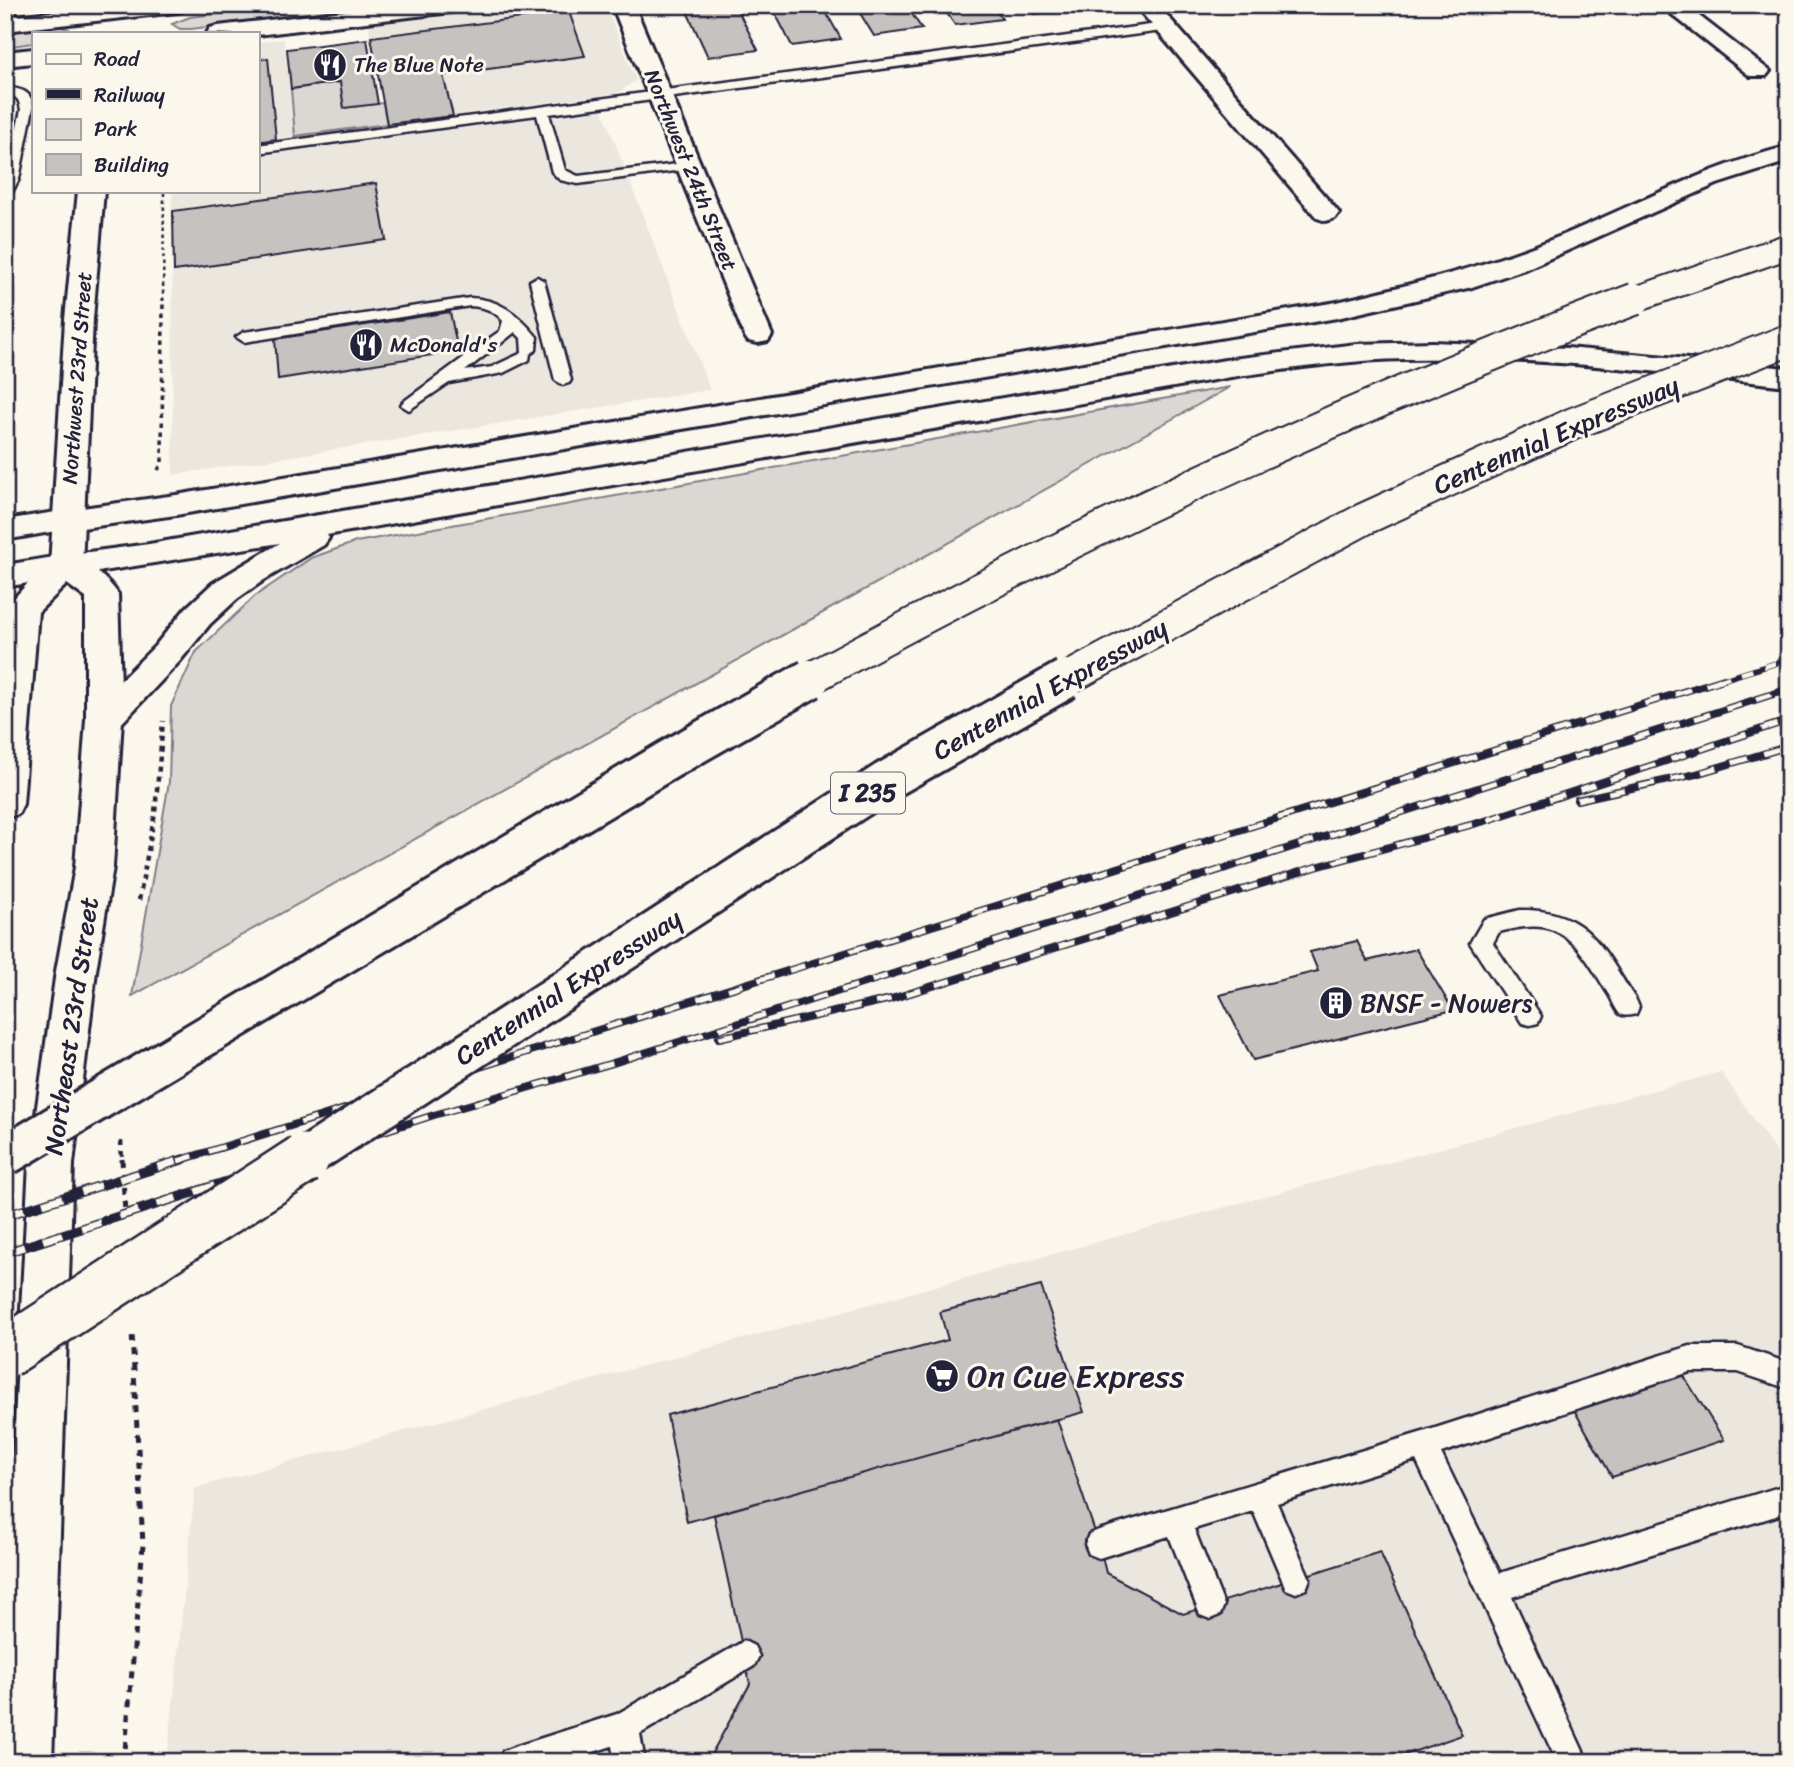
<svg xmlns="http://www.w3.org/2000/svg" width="1794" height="1767" viewBox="0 0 1794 1767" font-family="Sriracha,sans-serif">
<rect width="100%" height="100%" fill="#fbf7ec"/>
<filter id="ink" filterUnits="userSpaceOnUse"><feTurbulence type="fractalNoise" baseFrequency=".0143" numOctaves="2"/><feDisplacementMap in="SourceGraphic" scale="14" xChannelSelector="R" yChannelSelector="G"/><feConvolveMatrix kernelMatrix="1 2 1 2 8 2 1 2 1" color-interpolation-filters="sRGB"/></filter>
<g filter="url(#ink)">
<!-- built -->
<path fill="#ebe7df" d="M511,5H605L636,80L619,93L387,124L368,23Z
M284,39L295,136L257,142V42Z
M602,109L710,390L173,475L172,191H257V156Z
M1721,1072L1789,1170V1762H167L195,1488Z"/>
<!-- green -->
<path fill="#dbd8d3" stroke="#7e7d87" stroke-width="2" d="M289,5H385L191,29H180L172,24L190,17Z
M52,25L69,29L68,33H33V43L5,47V30Z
M340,82L344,108L383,103L387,124L295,136L291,89Z
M1230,387L132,996L169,782L171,706L196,652L255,596L311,558L356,542Z"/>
<!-- building -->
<path fill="#c6c2c0" stroke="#22223b" stroke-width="2" d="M684,5H735L758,50L708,57Z
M771,5H822L841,39L792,46Z
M855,5H906L922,29L874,36Z
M941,5H992L1002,19L955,25Z
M1027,5H1079L1081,8L1034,14Z
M569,12L585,56L443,75L453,116L387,124L371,37Z
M367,39L378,104L344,108L340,82L291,89L287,49Z
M268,58L276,139L257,142V60Z
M376,183L386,240L174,271L173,211Z
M450,312L458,351L278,379L275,339Z
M1357,941L1367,961L1416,949L1453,1010L1253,1060L1220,995L1318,971L1310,952Z
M1041,1286L1084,1412L687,1522L667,1415L948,1340L940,1312Z
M1682,1373L1724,1440L1612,1477L1573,1408Z
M1057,1419L1099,1544L1106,1573L1183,1614L1380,1552L1462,1735L1384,1762H707L750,1684L714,1515Z"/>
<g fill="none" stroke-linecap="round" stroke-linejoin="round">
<!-- lane casing -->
<g stroke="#22223b" stroke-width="5">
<path id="lane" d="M5,5H16L13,24L7,28Z
M1165,23L1171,27L1169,30L549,114L565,170L578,176L694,162V168L689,169L578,184L560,180L552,172L537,115L257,153V145Z
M5,87C20,89 32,90 33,108L19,179L10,196L5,197V179L21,110C19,98 17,96 5,95Z
M537,277L544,281L571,380L569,383L563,385L555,380L530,281Z
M470,298C500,299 518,314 537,337L536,350L530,354L529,360L503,373L449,383L409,410L401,405L403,402L482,344L489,343L490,338L500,331L503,321C494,310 484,307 470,306L244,342L236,337L244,332ZM515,332L521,338L522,353L492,367L465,371L492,350L493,345L500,344Z
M1520,910C1589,909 1603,949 1636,1000L1639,1007L1636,1014C1631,1015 1625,1017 1620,1014C1616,1010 1612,1000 1609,995C1594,972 1579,940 1553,930C1536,923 1516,928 1499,932L1493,943L1541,1016L1538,1023L1530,1025L1522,1023L1470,943L1484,919Z
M1690,1346H1738L1789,1363V1389L1738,1372H1690L1441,1453L1500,1573L1789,1484V1512L1512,1597L1588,1762H1557L1416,1460L1277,1503L1310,1579L1306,1589L1296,1593L1286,1589L1253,1511L1194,1529L1224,1605L1220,1615L1210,1619L1200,1615L1169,1536L1099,1558L1089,1554L1085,1544L1089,1534L1099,1530L1423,1432Z
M744,1641L754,1646L759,1656L754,1666L640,1734L645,1762H615L612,1746L562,1762H499L503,1751L514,1747L617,1714Z"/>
</g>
<!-- street casing -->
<g stroke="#22223b" stroke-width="6">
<path id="street" d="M612,5H634L772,335L768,341L758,343L748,341L744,335Z
M1135,5H1158L1335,208L1339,213L1335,218L1326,221L1317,218Z
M1660,5H1685L1770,71L1766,76H1750Z"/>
</g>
<!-- secondary casing -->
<g stroke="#22223b" stroke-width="6">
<path id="secondary" d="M115,5H188L185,10L177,12L5,31V17Z
M394,5H462L459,10L451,12L257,35L207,33L210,28L218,26Z
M33,49V63L5,66V52Z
M78,191H104L93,319L82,566L77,574L66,577L55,574L50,566L65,319Z"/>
</g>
<!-- primary casing -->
<g stroke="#22223b" stroke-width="6">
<path id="primary" d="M68,510L79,513L84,520L79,527L5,540V520Z
M66,555C84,560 108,578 118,594L122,719L113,867L96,971L73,1164L52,1762H5V1600L29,1164L56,971L75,867L86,719V598L67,584L38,612L23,804L18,814L5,818V608L28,583L5,587V565Z"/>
</g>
<!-- highway casing -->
<g stroke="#22223b" stroke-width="6">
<path id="highway" d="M1789,146V161L1717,184L1528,268L1472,287L1337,318L176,515L68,530L57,527L52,520L57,513L68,510L176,495L1337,302C1414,284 1488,266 1561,236C1637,204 1709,166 1789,146Z
M1433,342L1567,348L1789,368V386C1662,373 1533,355 1406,359C1347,360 1289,369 1231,377L327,535L329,538L324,545L264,580L237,599L210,624L179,662L117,728L104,732L91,728L86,719L91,710L155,646L186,608L213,583L280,543L66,577L55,574L50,566L55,558L66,555L149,544L1231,359L1357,344Z"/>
</g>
<!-- path-far3 -->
<path stroke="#22223b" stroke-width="2.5" stroke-dasharray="3.5 3.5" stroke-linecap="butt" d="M163,301L164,191"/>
<!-- path-far2 -->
<path stroke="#22223b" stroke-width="3.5" stroke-dasharray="4.5 4.5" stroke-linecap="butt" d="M158,470L162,463L163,299"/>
<!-- path-far1 -->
<path stroke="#22223b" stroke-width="4.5" stroke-dasharray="5 5" stroke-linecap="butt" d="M139,900L155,813L163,721
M121,1141L122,1161"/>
<!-- path -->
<path stroke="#22223b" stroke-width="5" stroke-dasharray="7 7" stroke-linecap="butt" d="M122,1159L125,1213
M124,1762L143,1545L132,1333"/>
<!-- lane -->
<use href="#lane" fill="#fbf7ec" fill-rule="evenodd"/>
<!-- street -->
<use href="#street" fill="#fbf7ec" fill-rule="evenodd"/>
<!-- secondary -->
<use href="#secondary" fill="#fbf7ec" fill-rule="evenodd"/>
<!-- primary -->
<use href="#primary" fill="#fbf7ec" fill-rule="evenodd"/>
<!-- highway -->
<use href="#highway" fill="#fbf7ec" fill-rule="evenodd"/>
<!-- rail-far2 casing -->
<g stroke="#22223b" stroke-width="6">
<path id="rail-far2" d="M1718,681L1789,659"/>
</g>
<!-- rail-far1 casing -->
<g stroke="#22223b" stroke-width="8">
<path id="rail-far1" d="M1577,800L1696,774L1789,746
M719,1038L891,999L1316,867L1485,821L1789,720
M178,1161L1724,679
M291,1161L434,1115L613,1063L1789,689"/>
</g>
<!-- rail casing -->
<g stroke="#22223b" stroke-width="10">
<path id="rail" d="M5,1216L184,1159
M5,1253L297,1159"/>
</g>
<!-- rail-far2 -->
<use href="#rail-far2" stroke="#fbf7ec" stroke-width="4.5" stroke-dasharray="12" stroke-linecap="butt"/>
<!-- rail-far1 -->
<use href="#rail-far1" stroke="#fbf7ec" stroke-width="5" stroke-dasharray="16" stroke-linecap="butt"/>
<!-- rail -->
<use href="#rail" stroke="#fbf7ec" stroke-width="7" stroke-dasharray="20" stroke-linecap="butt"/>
<!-- highway-bridge-far3 casing -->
<g stroke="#22223b" stroke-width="28" stroke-linecap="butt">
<path id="highway-bridge-far3" d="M1630,301L1789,246"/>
</g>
<!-- highway-bridge-far2 casing -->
<g stroke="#22223b" stroke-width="35" stroke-linecap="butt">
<path id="highway-bridge-far2" d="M806,681C1074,534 1349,406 1635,299
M1063,681L1364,519L1572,424L1789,340"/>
</g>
<!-- highway-bridge-far1 casing -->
<g stroke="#22223b" stroke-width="44" stroke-linecap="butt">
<path id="highway-bridge-far1" d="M5,1156L668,760L810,679
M301,1161L886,781L1066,679"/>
</g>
<!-- highway-bridge casing -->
<g stroke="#22223b" stroke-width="54" stroke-linecap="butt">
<path id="highway-bridge" d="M5,1353L304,1159"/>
</g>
<!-- highway-bridge-far3 -->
<use href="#highway-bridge-far3" stroke="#fbf7ec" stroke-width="24"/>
<!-- highway-bridge-far2 -->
<use href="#highway-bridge-far2" stroke="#fbf7ec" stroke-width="31"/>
<!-- highway-bridge-far1 -->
<use href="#highway-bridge-far1" stroke="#fbf7ec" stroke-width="38"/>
<!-- highway-bridge -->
<use href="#highway-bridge" stroke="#fbf7ec" stroke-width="49"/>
</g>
</g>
<!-- icons -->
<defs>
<g id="restaurant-disc" transform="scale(1.75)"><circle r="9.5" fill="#22223b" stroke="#fbf7ec"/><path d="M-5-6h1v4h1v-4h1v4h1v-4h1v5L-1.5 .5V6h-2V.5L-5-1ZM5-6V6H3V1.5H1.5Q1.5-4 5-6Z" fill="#fff"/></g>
<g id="building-disc" transform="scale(1.75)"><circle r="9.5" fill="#22223b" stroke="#fbf7ec"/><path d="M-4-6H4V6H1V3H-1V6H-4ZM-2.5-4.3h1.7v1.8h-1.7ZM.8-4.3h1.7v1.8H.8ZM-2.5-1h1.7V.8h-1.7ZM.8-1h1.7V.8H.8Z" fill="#fff"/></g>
<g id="supermarket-disc" transform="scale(1.75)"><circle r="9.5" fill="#22223b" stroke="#fbf7ec"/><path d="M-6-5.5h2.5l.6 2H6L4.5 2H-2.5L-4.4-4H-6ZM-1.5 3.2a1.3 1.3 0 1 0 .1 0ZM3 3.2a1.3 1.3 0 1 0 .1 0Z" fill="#fff"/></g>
</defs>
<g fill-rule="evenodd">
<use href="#restaurant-disc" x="330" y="65"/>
<use href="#restaurant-disc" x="366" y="345"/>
<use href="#building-disc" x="1336" y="1003"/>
<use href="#supermarket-disc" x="942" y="1376"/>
</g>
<g text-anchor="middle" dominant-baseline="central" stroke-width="6" stroke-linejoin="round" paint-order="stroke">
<!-- far-poi labels -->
<g font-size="21" fill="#22223b" stroke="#fbf7ec" text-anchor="start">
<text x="354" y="65">The Blue Note</text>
<text x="390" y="345">McDonald's</text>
</g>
<!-- far-street labels -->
<g font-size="21" fill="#22223b" stroke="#fbf7ec">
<text transform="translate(691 170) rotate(68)">Northwest 24th Street</text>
<text transform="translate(77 378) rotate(-86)">Northwest 23rd Street</text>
</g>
<!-- shield labels -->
<rect fill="#fbf7ec" stroke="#636270" stroke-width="2" x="831" y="772.5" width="74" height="41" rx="5"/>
<g font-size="24" font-weight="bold" fill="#22223b">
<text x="868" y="793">I 235</text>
</g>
<!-- street labels -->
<g font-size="26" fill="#22223b" stroke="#fbf7ec">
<text transform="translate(1556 435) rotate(-23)">Centennial Expressway</text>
<text transform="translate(1050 689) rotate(-29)">Centennial Expressway</text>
<text transform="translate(568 987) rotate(-33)">Centennial Expressway</text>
<text transform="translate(71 1026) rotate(-82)">Northeast 23rd Street</text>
</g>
<!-- poi labels -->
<g font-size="26" fill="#22223b" stroke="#fbf7ec" text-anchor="start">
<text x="1360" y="1003">BNSF - Nowers</text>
</g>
<!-- near-poi labels -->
<g font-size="32" fill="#22223b" stroke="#fbf7ec" text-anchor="start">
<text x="967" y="1376">On Cue Express</text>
</g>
</g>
<!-- margin -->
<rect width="1794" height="1767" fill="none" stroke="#fbf7ec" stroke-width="28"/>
<rect x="14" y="14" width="1766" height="1739" fill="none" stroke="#22223b" stroke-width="2.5" filter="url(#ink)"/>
<!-- legend -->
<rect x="32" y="32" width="228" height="161" fill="#fbf7ec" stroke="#a4a2a5" stroke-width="2"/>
<rect x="46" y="54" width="35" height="10" fill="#fbf7ec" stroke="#a4a2a5" stroke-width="2"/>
<text x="94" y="66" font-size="21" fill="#22223b">Road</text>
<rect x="46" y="89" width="35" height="10" fill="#22223b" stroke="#a4a2a5" stroke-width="2"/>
<text x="94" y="102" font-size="21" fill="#22223b">Railway</text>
<rect x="46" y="119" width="35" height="21" fill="#dbd8d3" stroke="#a4a2a5" stroke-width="2"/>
<text x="94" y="136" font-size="21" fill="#22223b">Park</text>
<rect x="46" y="154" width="35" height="21" fill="#c6c2c0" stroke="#a4a2a5" stroke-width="2"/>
<text x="94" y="172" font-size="21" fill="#22223b">Building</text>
</svg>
